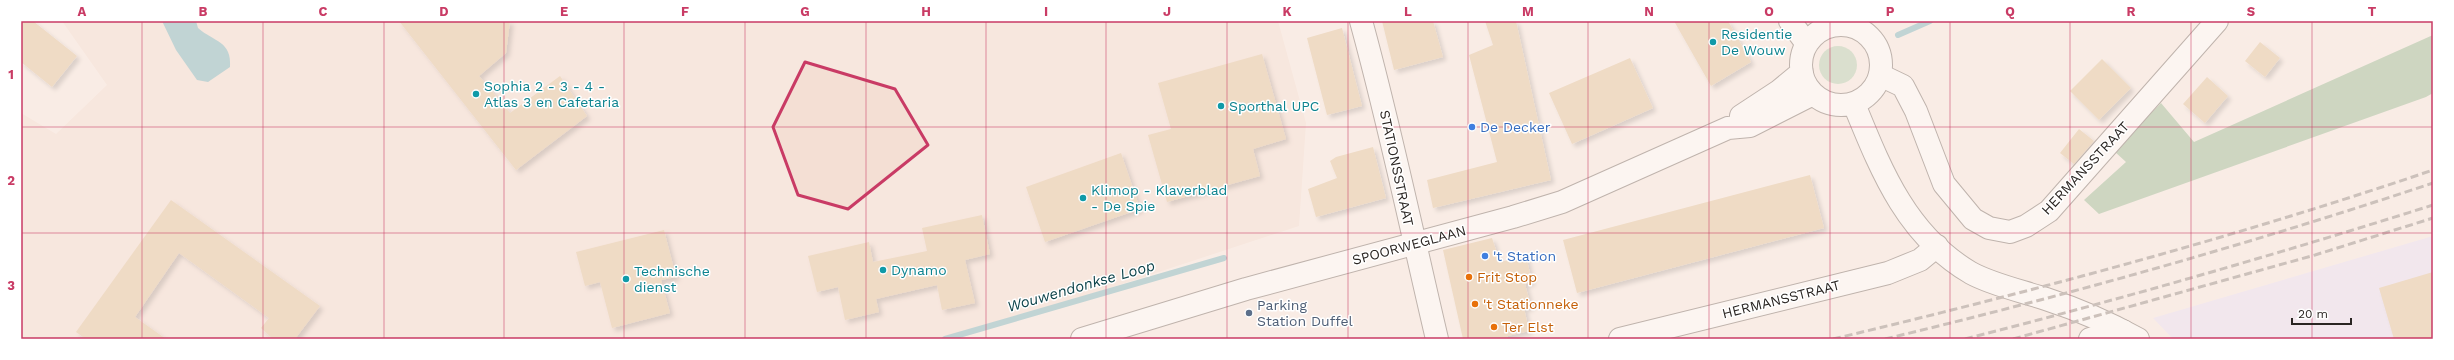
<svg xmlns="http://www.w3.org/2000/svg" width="2454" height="360" viewBox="0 0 2454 360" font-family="'Work Sans',sans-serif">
<defs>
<filter id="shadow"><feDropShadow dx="3.5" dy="3.5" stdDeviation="2" flood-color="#0004"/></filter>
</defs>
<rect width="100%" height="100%" fill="#f9ece5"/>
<!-- built -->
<path fill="#f4dfd4" d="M62,21H1278L1306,123L1299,226L954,339H21V113L56,134L107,85Z"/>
<!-- industrial -->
<path fill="#e9e0f6" d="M2433,236V339H2173L2153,318Z"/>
<!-- green -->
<path fill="#b4cfb1" d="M1819 65a19 19 0 1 1 38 0a19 19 0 1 1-38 0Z"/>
<!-- forest -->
<path fill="#99ba96" d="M2433,35V93L2426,97L2099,214L2084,200L2126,162L2114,151L2161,103L2194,142Z"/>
<!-- water -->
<path fill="#7db6bf" d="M162,21H196L198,28C214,42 232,41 230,67L208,82L197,80L176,50Z"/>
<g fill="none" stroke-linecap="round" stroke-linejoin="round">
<!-- stream -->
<path stroke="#7db6bf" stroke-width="6" d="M1898,35L1930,21
M945,339L1224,258"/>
</g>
<!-- building -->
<path fill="#e2c59e" filter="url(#shadow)" d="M21,21H33L77,56L52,87L21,62Z
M399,21H510L506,53L479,76L510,113L560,76L587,116L516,170Z
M1382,21H1433L1443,57L1394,70Z
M1485,21H1516L1551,180L1433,208L1427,180L1497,162L1469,55L1493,45Z
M1674,21H1728L1751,62L1711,86Z
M1342,28L1362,106L1327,115L1307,38Z
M2260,42L2280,58L2265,77L2245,61Z
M1262,54L1286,139L1253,149L1260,176L1167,202L1148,135L1171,129L1158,83Z
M1630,58L1653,108L1572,144L1549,93Z
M2102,59L2131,88L2099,120L2070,91Z
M2207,77L2228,96L2205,123L2183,104Z
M2079,129L2094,141L2074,164L2060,153Z
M1373,147L1386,198L1316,217L1308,189L1337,178L1330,161L1336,157Z
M1121,153L1140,209L1045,242L1026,187Z
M1810,175L1824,228L1577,293L1563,240Z
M171,200L320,306L295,339H273L261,328L269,318L179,253L135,317L166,339H86L76,332Z
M982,215L990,254L965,260L975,303L942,310L937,285L876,299L879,312L845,320L838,287L817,292L808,256L869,242L873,262L927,251L922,228Z
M664,230L676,277L661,280L670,313L612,328L600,282L585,286L576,252Z
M1492,238L1500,262L1526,256L1532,282L1525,284L1531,307L1524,308L1529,331L1507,336L1508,339H1463L1443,250Z
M2433,272V339H2394L2379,288Z"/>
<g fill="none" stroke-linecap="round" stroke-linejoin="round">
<!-- minor casing -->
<g stroke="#796e68" stroke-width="24">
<path id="minor" d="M1361,21C1390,126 1412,233 1437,339
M1880,75L1903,86L1916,111L1944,184L1973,219L1989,228L2010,232L2026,226L2049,211L2217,21
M1620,339L1888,273L1920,260L1937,246
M2090,339L2123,331"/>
</g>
<!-- tertiary casing -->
<g stroke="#796e68" stroke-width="24">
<path id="tertiary" d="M1790,21L1807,44
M1801 65a40 40 0 1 1 80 0a40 40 0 1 1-80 0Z
M1854,104C1881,170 1906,235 1971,273C1993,285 2022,291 2046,299C2077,309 2109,323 2138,339
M1741,116L1779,91L1802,72
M1082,339L1246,289L1513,217L1562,202L1728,128L1750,126L1813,94"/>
</g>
<!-- minor -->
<use href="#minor" stroke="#fff" stroke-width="22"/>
<!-- tertiary -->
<use href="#tertiary" stroke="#fff" stroke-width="22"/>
<!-- rail -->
<path stroke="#968d88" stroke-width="3" stroke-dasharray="8 4" stroke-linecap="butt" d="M1833,339C2035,291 2236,237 2433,170
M1885,339C2069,295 2253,243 2433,183
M1965,339C2122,299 2278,254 2433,205
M2013,339L2315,255L2433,218"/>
</g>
<!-- marked area -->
<path d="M0 0H2454V360H0ZM805,62L895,89L928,145L848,209L798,195L773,127Z" fill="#f9ece5" fill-opacity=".55" fill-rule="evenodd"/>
<path fill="none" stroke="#c93b65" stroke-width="3" stroke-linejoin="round" d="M805,62L895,89L928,145L848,209L798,195L773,127Z"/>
<!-- grid -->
<path fill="none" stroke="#c93b65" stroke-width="1" stroke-opacity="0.55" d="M142,21V339M263,21V339M384,21V339M504,21V339M624,21V339M745,21V339M866,21V339M986,21V339M1106,21V339M1227,21V339M1348,21V339M1468,21V339M1588,21V339M1709,21V339M1830,21V339M1950,21V339M2070,21V339M2191,21V339M2312,21V339M21,127H2433M21,233H2433"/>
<!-- markers -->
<g fill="#0f9aa8" stroke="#fff" stroke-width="1.5">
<circle cx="1713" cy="42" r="4"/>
<circle cx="476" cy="94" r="4"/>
<circle cx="1221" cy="106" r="4"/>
<circle cx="1083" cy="198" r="4"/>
<circle cx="883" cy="270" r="4"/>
<circle cx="626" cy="279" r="4"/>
</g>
<g fill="#3f7fe0" stroke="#fff" stroke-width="1.5">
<circle cx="1472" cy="127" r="4"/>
<circle cx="1485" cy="256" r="4"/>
</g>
<g fill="#e8710a" stroke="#fff" stroke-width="1.5">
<circle cx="1469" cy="277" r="4"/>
<circle cx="1475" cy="304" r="4"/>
<circle cx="1494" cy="327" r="4"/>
</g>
<circle fill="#5c6f8a" stroke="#fff" stroke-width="1.5" cx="1249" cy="313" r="4"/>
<g text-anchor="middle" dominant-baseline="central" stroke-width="3" stroke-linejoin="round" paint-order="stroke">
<!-- culture labels -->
<g font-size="14" fill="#0d838f" stroke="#fff" text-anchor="start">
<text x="1721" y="34">Residentie<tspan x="1721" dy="16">De Wouw</tspan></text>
<text x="484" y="86">Sophia 2 - 3 - 4 -<tspan x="484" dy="16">Atlas 3 en Cafetaria</tspan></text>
<text x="1229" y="106">Sporthal UPC</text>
<text x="1091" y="190">Klimop - Klaverblad<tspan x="1091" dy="16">- De Spie</tspan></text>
<text x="891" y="270">Dynamo</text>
<text x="634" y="271">Technische<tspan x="634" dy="16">dienst</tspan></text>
</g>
<!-- shop labels -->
<g font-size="14" fill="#366cbe" stroke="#fff" text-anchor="start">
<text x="1480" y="127">De Decker</text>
<text x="1493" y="256">'t Station</text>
</g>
<!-- street labels -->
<g font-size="14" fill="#2a2522" stroke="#fff">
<text transform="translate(1397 168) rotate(78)">STATIONSSTRAAT</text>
<text transform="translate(2085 168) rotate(-47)">HERMANSSTRAAT</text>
<text transform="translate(1409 245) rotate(-15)">SPOORWEGLAAN</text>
<text transform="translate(1781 299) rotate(-14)">HERMANSSTRAAT</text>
</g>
<!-- food labels -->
<g font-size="14" fill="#c56008" stroke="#fff" text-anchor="start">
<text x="1477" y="277">Frit Stop</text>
<text x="1483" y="304">'t Stationneke</text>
<text x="1502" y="327">Ter Elst</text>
</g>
<!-- service labels -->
<g font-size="14" fill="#4e5e75" stroke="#fff" text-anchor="start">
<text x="1257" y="305">Parking<tspan x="1257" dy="16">Station Duffel</tspan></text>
</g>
<!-- water labels -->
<g font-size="15" font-style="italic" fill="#0e444b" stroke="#fff">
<text transform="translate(1081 286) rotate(-16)">Wouwendonkse Loop</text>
</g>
</g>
<!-- border -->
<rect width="2454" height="360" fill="none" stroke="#ffffff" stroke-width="44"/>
<!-- scale -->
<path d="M2292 318v6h59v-6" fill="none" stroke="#2a2522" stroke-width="2"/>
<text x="2298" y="318" font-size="12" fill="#2a2522" stroke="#ffffff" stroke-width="3" paint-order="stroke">20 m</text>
<rect x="22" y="22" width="2410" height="316" fill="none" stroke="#c93b65" stroke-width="1.5"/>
<g font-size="13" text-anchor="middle" font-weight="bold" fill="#c93b65">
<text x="82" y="16">A</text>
<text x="203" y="16">B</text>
<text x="323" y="16">C</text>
<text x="444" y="16">D</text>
<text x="564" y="16">E</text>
<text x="685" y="16">F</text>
<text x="805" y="16">G</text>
<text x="926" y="16">H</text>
<text x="1046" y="16">I</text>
<text x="1167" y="16">J</text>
<text x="1287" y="16">K</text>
<text x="1408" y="16">L</text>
<text x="1528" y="16">M</text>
<text x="1649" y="16">N</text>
<text x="1769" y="16">O</text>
<text x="1890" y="16">P</text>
<text x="2010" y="16">Q</text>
<text x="2131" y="16">R</text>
<text x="2251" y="16">S</text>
<text x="2372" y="16">T</text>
<text x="11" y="79">1</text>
<text x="11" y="185">2</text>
<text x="11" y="290">3</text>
</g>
</svg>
